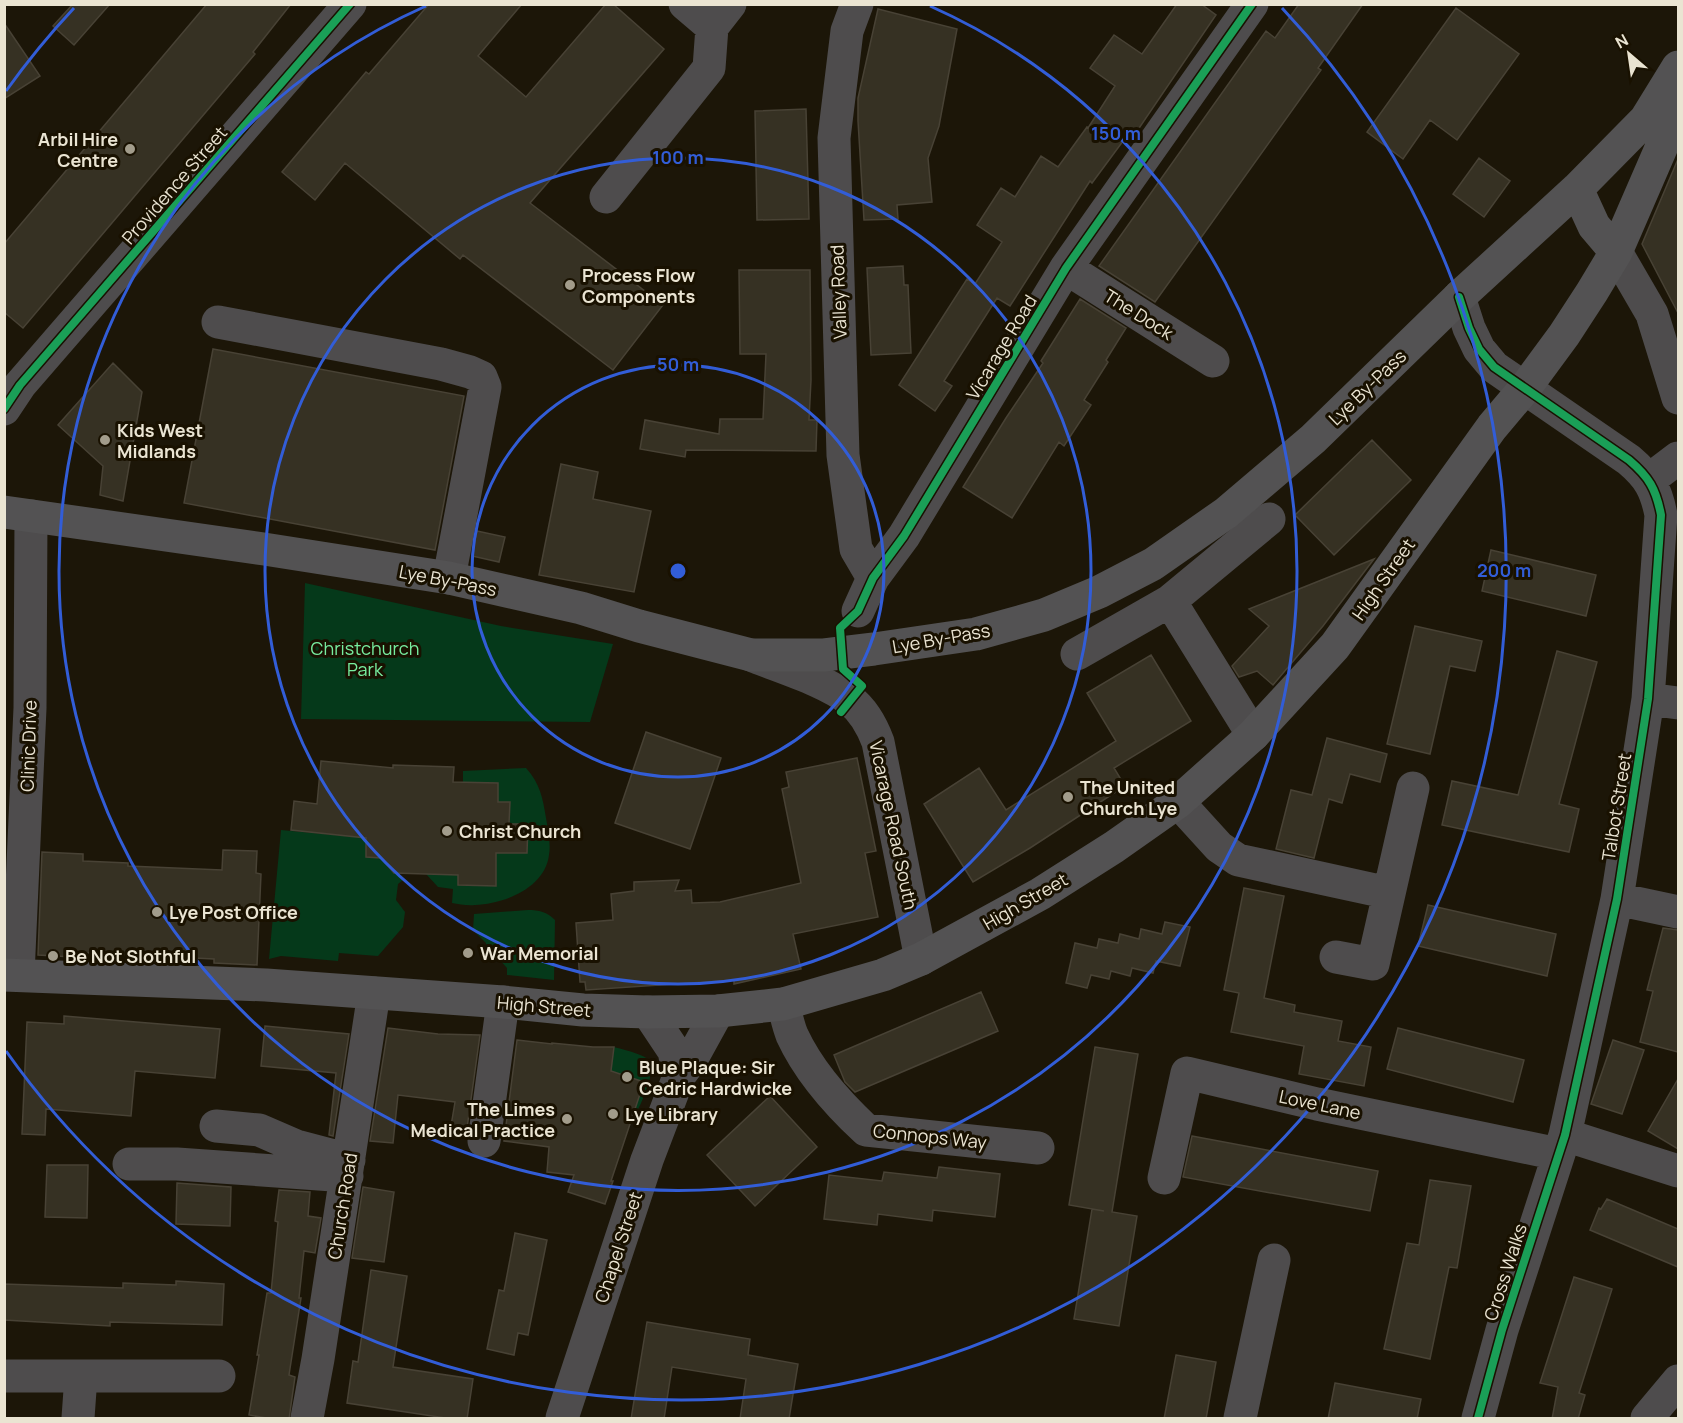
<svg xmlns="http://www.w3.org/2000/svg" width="1683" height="1423" viewBox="0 0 1683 1423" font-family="Manrope,sans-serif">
<rect width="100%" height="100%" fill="#1c1608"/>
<!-- green -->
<path fill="#05391a" d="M305,583L501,626L613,644L590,722L301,719Z
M526,768C540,783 543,799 546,818C548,830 551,844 549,855C545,888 504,904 475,905C467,906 459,904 452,903L453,889L438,887L426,874L458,860V885L495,886L496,853H527L528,825L509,824L498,802V784L463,783V771Z
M281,830L366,838V857L381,858L389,867L391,865L403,880L398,884L396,900L405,912L403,927L378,956L339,953L338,961L281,956L269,959Z
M528,910C539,910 547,912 555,920L554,980L507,975V968L499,959L485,958L486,943L473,930L474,914Z
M614,1047C622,1049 646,1055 650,1061C656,1069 642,1103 637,1111L634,1110L611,1071Z"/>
<!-- building -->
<path fill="#363123" stroke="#484235" stroke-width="1.5" d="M73,4H110L74,45L53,26Z
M207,4H291L253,52L255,54L23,328L4,312V244Z
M429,4H522L478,56L526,97L606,4H613L664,49L530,203L663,305L613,370L463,255L460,259L345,163L315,200L282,172L366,72L369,74Z
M1177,4H1201L1216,15L1131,140L1126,137L1092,183L1090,181L1010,306L997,298L944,381L952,386L935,411L899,385L967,279L975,284L1002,242L977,225L1001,188L1015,197L1041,156L1058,167L1087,127L1088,128L1115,86L1090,68L1114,35L1142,54Z
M1299,4H1363L1318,68L1321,70L1155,302L1099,266L1266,31L1275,38Z
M1456,8L1519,54L1457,140L1430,120L1403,159L1367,132Z
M878,9L957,29L939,126L928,158L932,202L897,205L898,219L864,220L858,121V98Z
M4,23L40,76L4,99Z
M806,109L809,219L757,220L755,111Z
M1479,158L1510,181L1484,217L1453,194Z
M1678,159V313L1642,244Z
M903,266L904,285H908L911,353L871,355L867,268Z
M739,270H810L811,380L809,420H817L816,451L686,450L685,457L640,449L645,420L719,434L720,419H763L766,354H740Z
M1080,299L1126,328L1106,360L1108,362L1084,400L1091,405L1064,446L1059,442L1012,518L963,487L1006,418L1043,363L1041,361Z
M213,349L464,396L435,550L184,503Z
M113,363L142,392L123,501L100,495L103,466L58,425Z
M1372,440L1411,480L1334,555L1295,515Z
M561,464L598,472L593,499L651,511L634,592L539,575Z
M477,531L505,537L499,562L472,556Z
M1491,550L1596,575L1586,616L1482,591Z
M1374,559L1323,626L1273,685L1257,671L1239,677L1232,666L1269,626L1249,609Z
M1415,626L1482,641L1475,671L1450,666L1430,754L1387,744Z
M1557,651L1597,662L1559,804L1579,809L1569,852L1442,825L1452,781L1518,795Z
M1151,655L1191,721L1114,768L1125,786L1030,848L973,882L924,804L979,768L1006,810L1116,741L1087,693Z
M646,732L721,758L690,849L615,823Z
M1327,738L1387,754L1380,782L1350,774L1342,803L1329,799L1314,858L1276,849L1291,790L1312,795Z
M857,758L876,851L865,853L878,917L793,934L801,969L734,984V980L586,990L585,982H580L576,923L613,920L611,894L634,891V882L679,880L675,891L691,890L692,903L720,902L801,883L782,789L789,787L786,772Z
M321,761L393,768V765L454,767L453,782L498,783V802H510L509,824H528L527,853H496V886L458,885V875L394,873L381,858L366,857V838L291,830L294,801L317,804Z
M223,850L257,851L256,873L261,874L257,965L214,963V959L131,955L72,952L73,957L38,955L42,852L83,854V861L128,863V866L222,870Z
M1244,888L1284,896L1264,998L1295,1005L1294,1012L1342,1021L1338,1041L1371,1047L1364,1086L1299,1074L1304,1046L1231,1032L1239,993L1224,990Z
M1428,905L1556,934L1547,976L1418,946Z
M1165,922L1190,927L1180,966L1156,961L1153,973L1132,968L1130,976L1111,971L1109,979L1091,975L1087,988L1066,983L1075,943L1097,948L1099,939L1118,943L1120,934L1139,939L1141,929L1162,934Z
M1663,928L1678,930V1052L1640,1042L1653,991L1647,990Z
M981,992L998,1031L855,1092L845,1082L834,1055Z
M64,1016L220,1029L215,1078L135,1071L131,1116L46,1109L45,1135L22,1134L27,1022L64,1024Z
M265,1026L349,1034L333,1136L329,1135L336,1073L261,1066Z
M388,1028L438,1034L480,1035L467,1128L451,1126L455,1102L398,1095L393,1143L370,1141Z
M1398,1028L1524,1060L1513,1102L1387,1069Z
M517,1040L552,1044V1043L593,1047H614L611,1071L644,1082L611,1181H613L605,1204L568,1192L574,1175L547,1172L549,1147L504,1141Z
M1613,1040L1644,1050L1622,1114L1591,1104Z
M1095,1047L1138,1054L1112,1212L1137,1216L1119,1326L1074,1319L1092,1209L1104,1211L1069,1205Z
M1678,1079V1149L1648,1131Z
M770,1096L817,1147L755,1206L707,1155Z
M1192,1136L1378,1171L1370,1211L1183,1177Z
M47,1165H88L87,1218L45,1217Z
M939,1167L1000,1174L995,1217L933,1210L932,1221L878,1214L877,1225L824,1219L829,1175L882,1181L884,1172L937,1178Z
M1430,1180L1471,1186L1457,1268L1449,1267L1430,1359L1384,1349L1407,1243L1419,1245Z
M177,1183L231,1187L230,1226L176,1224Z
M363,1187L394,1192L384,1262L352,1258Z
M279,1190L310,1192L308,1216L321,1218L315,1253L304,1251L299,1298H301L289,1375L295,1377L289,1419H272L249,1415L259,1355H257L267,1293H271L278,1222L275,1221Z
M1607,1199L1678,1229V1267L1590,1230L1599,1208L1601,1209Z
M515,1233L547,1240L528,1335L518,1333L514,1355L487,1349L499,1290L504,1291Z
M371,1270L407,1276L393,1367L473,1379L467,1419H452L347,1403L353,1361L358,1362Z
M1574,1277L1612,1289L1579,1393L1585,1395L1578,1419H1552L1558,1387L1540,1383Z
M176,1281L224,1284L222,1325L110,1322V1326L4,1320V1284L123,1288V1283L176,1285Z
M647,1322L750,1339L748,1355L798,1364L789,1419H740L746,1379L672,1367L664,1419H631Z
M1176,1355L1216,1362L1206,1419H1164Z
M1335,1383L1421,1399L1417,1419H1328Z"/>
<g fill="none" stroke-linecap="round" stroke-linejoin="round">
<!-- minor -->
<path stroke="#4e4c4d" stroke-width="33" d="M857,4L847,31L834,138L843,455L856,549L873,578
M712,27L730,4
M606,197L709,68L712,27L685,4
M1616,252L1652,314L1678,398
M1066,268L1213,361
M1459,297L1469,328L1479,349L1494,367L1629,460C1649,477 1656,489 1661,515L1648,699L1617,899L1565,1135L1502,1330L1478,1418
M218,322L441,364L470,372L481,377L485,387L449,578
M4,409L20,385L350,4
M1649,480L1678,458
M1170,601L1253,735
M858,611L873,578L904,536L1066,268L1252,4
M1077,654L1170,601L1269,519
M751,655C780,667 827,681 850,700C864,711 872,726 878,742L921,959
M1648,699L1678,703
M1178,802L1219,847L1238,860L1389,893
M1617,899L1678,912
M1336,957L1373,964L1413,788
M18,975L30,708L31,516
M783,1004C786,1014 788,1025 792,1035C809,1072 837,1103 866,1130L1038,1148
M648,1012L674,1051L679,1076
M216,1126L259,1130L296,1146L349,1160
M1565,1135L1678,1171
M484,1141L503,1002
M129,1164H177L347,1176
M1164,1178L1187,1073L1317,1104L1558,1154
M4,1376H219
M78,1418L81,1376
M307,1418L318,1359L374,993
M562,1418L647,1160L679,1076L691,1060L718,1011
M1240,1418L1274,1260
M1647,1418L1678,1381"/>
<!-- highway -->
<path stroke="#535253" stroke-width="33" d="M1577,189L1594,226L1616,252
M4,512L264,549L449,578L581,608L639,626L751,655H824L874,649L976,634L1044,615L1099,592L1153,564L1226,513L1313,439L1459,297L1577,189L1646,119L1678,67
M4,975L266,985L503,1002L583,1010L648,1012L718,1011L783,1004L883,975L921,959L1040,894L1114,847L1178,802L1253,735L1335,646L1492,427L1525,388L1564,335L1592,292L1616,252L1678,109"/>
<!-- cycleway casing -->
<g stroke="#191100" stroke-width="11">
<path id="cycleway" d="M1459,297L1469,328L1479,349L1494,367L1629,460C1649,477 1656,489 1661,515L1648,699L1617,899L1565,1135L1502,1330L1478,1418
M4,409L20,385L350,4
M841,712L862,686L843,669L840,628L858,611L873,578L904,536L1066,268L1252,4"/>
</g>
<!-- cycleway -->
<use href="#cycleway" stroke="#1a9f57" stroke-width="8"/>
</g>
<!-- distance rings -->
<g fill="none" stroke="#325dd7" stroke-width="3">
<circle cx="678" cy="571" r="206"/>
<circle cx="678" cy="571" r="413"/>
<path d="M930 6A619 619 0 1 1 426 6"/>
<path d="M6 91A826 826 0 0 1 74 8M1282 8A826 826 0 1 1 6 1051"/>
</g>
<!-- markers -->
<g fill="#a29c8b" stroke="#191100" stroke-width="2">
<circle cx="130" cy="149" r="6"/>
<circle cx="570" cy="285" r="6"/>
<circle cx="105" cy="440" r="6"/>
<circle cx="1068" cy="797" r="6"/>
<circle cx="447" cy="831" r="6"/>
<circle cx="157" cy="912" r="6"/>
<circle cx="468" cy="953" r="6"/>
<circle cx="53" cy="956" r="6"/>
<circle cx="627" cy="1077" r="6"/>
<circle cx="613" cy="1114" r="6"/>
<circle cx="567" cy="1119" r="6"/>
</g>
<g text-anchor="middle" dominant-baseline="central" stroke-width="6" stroke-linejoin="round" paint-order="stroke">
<!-- poi labels -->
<g font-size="18" font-weight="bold" fill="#eae4d2" stroke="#191100" text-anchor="start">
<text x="118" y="139" text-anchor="end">Arbil Hire<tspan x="118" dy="21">Centre</tspan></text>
<text x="582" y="275">Process Flow<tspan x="582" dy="21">Components</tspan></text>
<text x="117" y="430">Kids West<tspan x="117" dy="21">Midlands</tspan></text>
<text x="1080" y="787">The United<tspan x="1080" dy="21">Church Lye</tspan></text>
<text x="459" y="831">Christ Church</text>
<text x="169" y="912">Lye Post Office</text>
<text x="480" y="953">War Memorial</text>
<text x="65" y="956">Be Not Slothful</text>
<text x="639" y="1067">Blue Plaque: Sir<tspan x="639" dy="21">Cedric Hardwicke</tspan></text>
<text x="555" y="1109" text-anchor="end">The Limes<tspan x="555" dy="21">Medical Practice</tspan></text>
<text x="625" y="1114">Lye Library</text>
</g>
<!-- street labels -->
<g font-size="18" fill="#eae4d2" stroke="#191100">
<text transform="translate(174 185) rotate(-49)">Providence Street</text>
<text transform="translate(838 292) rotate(-92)">Valley Road</text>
<text transform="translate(1139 314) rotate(32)">The Dock</text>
<text transform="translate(1001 347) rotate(-59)">Vicarage Road</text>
<text transform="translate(1367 387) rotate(-44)">Lye By-Pass</text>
<text transform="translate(1383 579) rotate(-55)">High Street</text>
<text transform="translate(448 580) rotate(11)">Lye By-Pass</text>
<text transform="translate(941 638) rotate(-10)">Lye By-Pass</text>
<text transform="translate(28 746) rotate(-88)">Clinic Drive</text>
<text transform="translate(1616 807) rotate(-81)">Talbot Street</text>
<text transform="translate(894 825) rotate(78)">Vicarage Road South</text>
<text transform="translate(1025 901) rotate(-30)">High Street</text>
<text transform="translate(544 1006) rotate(5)">High Street</text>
<text transform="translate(1320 1104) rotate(12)">Love Lane</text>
<text transform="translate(930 1136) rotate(6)">Connops Way</text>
<text transform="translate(342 1206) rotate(-81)">Church Road</text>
<text transform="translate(618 1247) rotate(-72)">Chapel Street</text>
<text transform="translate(1505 1272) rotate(-72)">Cross Walks</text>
</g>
<!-- park labels -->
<g font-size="18" fill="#77ed9f" stroke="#191100">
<text x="365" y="648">Christchurch<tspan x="365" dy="21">Park</tspan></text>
</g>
</g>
<circle cx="678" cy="571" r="9" fill="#325dd7" stroke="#191100" stroke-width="3"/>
<g font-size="18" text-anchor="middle" font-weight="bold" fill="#325dd7" stroke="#191100" stroke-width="6" stroke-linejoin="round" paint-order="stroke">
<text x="1116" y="140">150 m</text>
<text x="678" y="164">100 m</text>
<text x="678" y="371">50 m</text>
<text x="1504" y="577">200 m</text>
</g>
<!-- border -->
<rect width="1683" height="1423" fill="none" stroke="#eae4d2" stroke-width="12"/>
<!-- north arrow -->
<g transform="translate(1629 54) rotate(331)" stroke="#191100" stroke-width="4.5" paint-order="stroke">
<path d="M0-4.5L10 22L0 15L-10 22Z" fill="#eae4d2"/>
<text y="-9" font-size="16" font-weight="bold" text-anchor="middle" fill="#eae4d2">N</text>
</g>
</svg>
